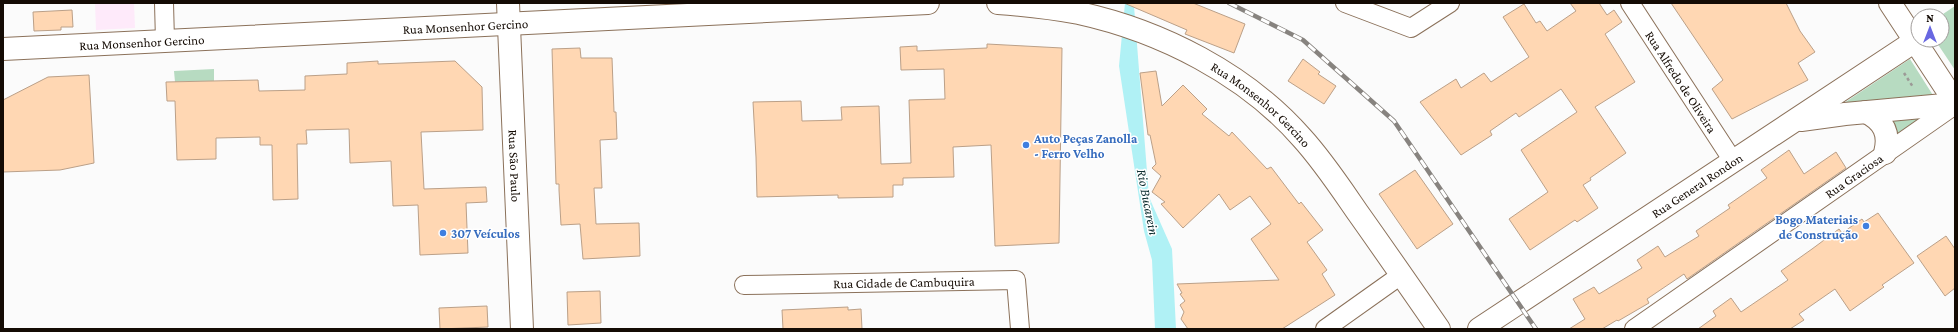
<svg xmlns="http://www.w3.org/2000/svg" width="1958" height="332" viewBox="0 0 1958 332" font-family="'Crimson Pro',serif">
<rect width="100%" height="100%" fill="#fbfbfb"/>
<!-- commercial -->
<path fill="#feeafa" d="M95,3H134L135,28L96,30Z"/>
<!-- green -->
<path fill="#b7dbc1" d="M1955,6V70L1935,40H1942V16H1940Z
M1910,59L1936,100L1838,107Z
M214,69V81L175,82L174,71Z
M1918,116L1922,119L1896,139L1893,118Z"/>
<!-- water -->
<path fill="#b0f1f5" d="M1125,3L1134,6L1149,197L1172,249L1176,329H1155L1152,260L1144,231L1119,66Z"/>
<!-- building -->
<path fill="#ffd7b3" stroke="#bba088" d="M1124,3H1193L1245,24L1234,53L1185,34L1187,30Z
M1570,3H1599L1607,15L1614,10L1622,22L1605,34L1635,82L1595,107L1626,153L1590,178L1591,180L1583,185L1598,208L1577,222L1575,220L1530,250L1509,219L1548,192L1521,150L1577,112L1561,89L1519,117L1516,113L1490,131L1492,135L1461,155L1420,102L1456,79L1461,88L1484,73L1491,82L1529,57L1503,17L1524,4L1536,23L1540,21L1547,31L1576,11Z
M1671,3H1786L1800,31L1815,52L1798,63L1808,80L1732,119L1712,89L1723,80Z
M72,10L73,27H61V30L34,31L33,12Z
M987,44L1062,48L1059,243L995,246L991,145L953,147L954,177L903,178V185H893V197L838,198V195L757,197L756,157L753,102L801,101L802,121L842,120L841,107L879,106L881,164L911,163L909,100L945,99L944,69L901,70L900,47L917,46V51L987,48Z
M580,48L581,58H612L614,112H616L617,139L600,140L602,188H594L596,224L639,223L640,256L583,259L580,224L561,225L559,190V184H556L552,49Z
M1303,59L1320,72L1318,74L1336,86L1324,104L1288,81Z
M378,61V64L455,61L482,87L483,130L421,132L424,189L486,187L487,202L466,203L468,253L420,255L418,205L393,206L391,161L350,163L349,129L306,130L307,144H297L298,199L273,200L272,145H260V137L216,138V159L177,160L175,101H167L166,82L258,80L259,91L305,90V76L347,74V63Z
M1156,71L1162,106L1183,85L1207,109L1202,114L1229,136L1232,132L1267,169L1271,167L1299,204L1301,202L1323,230L1307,242L1327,270L1322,274L1335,295L1282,329H1188L1181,319L1184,312L1180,305L1185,301L1180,294L1182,293L1177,284L1279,280L1251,239L1271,224L1250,196L1230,210L1219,194L1183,228L1161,204L1165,202L1152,192L1161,176L1152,168L1156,164L1150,135H1148L1140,73Z
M89,75L94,163L60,170L3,172V100L48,77Z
M1789,150L1804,174L1836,152L1846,168L1687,279L1684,274L1647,299L1649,303L1618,321L1617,320L1602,329H1569L1585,319L1573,299L1594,287L1599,294L1642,268L1637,260L1658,246L1665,257L1699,236L1696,231L1730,208L1728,205L1767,178L1761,170Z
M1415,170L1453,224L1417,249L1379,194Z
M1878,213L1914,263L1882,285L1884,287L1850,311L1835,289L1799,314L1804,320L1790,329H1698L1716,316L1713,311L1731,298L1741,312L1788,280L1781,271L1812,249L1839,229L1842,233L1862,219L1864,222Z
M1946,236L1955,249V288L1945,296L1917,256Z
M600,291L601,323L568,325L567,292Z
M487,306L488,327L440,329L439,308Z
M848,307V310L861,309L862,329H783L782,310Z"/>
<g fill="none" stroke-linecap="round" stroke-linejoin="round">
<!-- minor casing -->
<g stroke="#8b715a" stroke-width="20">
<g id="minor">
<path d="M164,3L165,41"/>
<path d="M1345,3L1411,28L1450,3"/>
<path id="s1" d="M1630,3L1733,161"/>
<path id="s2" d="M744,285L1016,280L1020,329"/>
<path d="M1325,329L1401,275"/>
<path id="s3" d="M1634,329L1955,105"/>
</g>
</g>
<!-- tertiary casing -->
<g stroke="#8b715a" stroke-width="24">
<g id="tertiary">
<path d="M1866,112C1884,121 1890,134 1885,153"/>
<path d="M1801,120L1845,114L1955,104"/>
<path id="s4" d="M1479,329L1915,41"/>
</g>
</g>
<!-- primary casing -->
<g stroke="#8b715a" stroke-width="24">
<g id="primary">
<path id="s5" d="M508,3L522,329"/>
<path id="s6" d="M998,3C1025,5 1052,8 1079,13C1161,31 1246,74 1302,138C1323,161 1340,187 1358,213C1385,251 1412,290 1439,329"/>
<path d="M1890,3L1955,102"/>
<path id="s7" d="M3,49L928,3"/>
</g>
</g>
<!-- path -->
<path stroke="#9c9996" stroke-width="2.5" stroke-dasharray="3 3" stroke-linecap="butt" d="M1904,73L1913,87"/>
<!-- minor -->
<use href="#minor" stroke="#fff" stroke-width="18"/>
<!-- tertiary -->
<use href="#tertiary" stroke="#fff" stroke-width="22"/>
<!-- primary -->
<use href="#primary" stroke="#fff" stroke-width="22"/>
<!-- rail casing -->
<g stroke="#87837f" stroke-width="4.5">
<path id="rail" d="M1229,3L1303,40L1394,121L1536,329"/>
</g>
<!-- rail -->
<use href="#rail" stroke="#fff" stroke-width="3" stroke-dasharray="9" stroke-linecap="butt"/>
</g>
<!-- markers -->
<g fill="#3f7fe0" stroke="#fff" stroke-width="1.5">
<circle cx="1026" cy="145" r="4"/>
<circle cx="1866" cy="226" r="4"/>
<circle cx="443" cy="233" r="4"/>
</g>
<g text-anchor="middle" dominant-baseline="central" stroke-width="3" stroke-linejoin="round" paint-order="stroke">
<!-- street labels -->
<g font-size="13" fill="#140b04" stroke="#fff">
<text stroke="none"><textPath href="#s7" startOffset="463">Rua Monsenhor Gercino</textPath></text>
<text stroke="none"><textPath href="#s7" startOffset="139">Rua Monsenhor Gercino</textPath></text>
<text stroke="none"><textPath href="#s1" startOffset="94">Rua Alfredo de Oliveira</textPath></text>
<text stroke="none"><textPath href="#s6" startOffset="288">Rua Monsenhor Gercino</textPath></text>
<text stroke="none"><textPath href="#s5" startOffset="163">Rua São Paulo</textPath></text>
<text stroke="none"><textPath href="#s3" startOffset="268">Rua Graciosa</textPath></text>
<text stroke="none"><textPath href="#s4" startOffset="261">Rua General Rondon</textPath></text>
<text stroke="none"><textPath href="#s2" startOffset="160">Rua Cidade de Cambuquira</textPath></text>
</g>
<!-- shop labels -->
<g font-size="13" font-weight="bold" fill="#366cbe" stroke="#fff" text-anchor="start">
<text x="1034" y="138">Auto Peças Zanolla<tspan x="1034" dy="15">- Ferro Velho</tspan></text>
<text x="1858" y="219" text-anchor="end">Bogo Materiais<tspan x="1858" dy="15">de Construção</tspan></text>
<text x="451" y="233">307 Veículos</text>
</g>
<!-- water labels -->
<g font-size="14" font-style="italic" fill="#103133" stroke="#fff">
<text transform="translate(1148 202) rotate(79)">Rio Bucarein</text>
</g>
</g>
<!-- border -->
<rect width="1958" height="332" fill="none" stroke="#140b04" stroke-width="8"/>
<!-- north arrow -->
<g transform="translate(1930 28)"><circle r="19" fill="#ffffff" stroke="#a19d9b"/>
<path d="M0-3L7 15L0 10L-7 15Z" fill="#6867e1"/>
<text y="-6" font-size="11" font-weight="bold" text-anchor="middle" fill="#140b04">N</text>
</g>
</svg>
